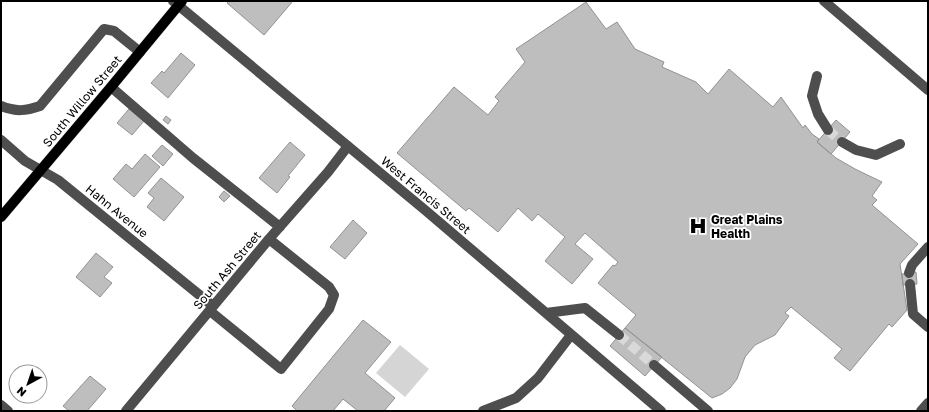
<svg xmlns="http://www.w3.org/2000/svg" width="929" height="412" viewBox="0 0 929 412" font-family="'Golos Text',sans-serif">
<rect width="100%" height="100%" fill="#fff"/>
<!-- green -->
<path fill="#d5d5d5" d="M400,345L429,369L405,397L376,373Z"/>
<!-- building -->
<path fill="#bebebe" stroke="#929292" d="M229,1H293L264,35L227,3Z
M586,2L606,29L617,22L635,49L664,62L662,67L696,82L708,94L729,69L773,107L781,97L803,128L805,125L812,134L819,139L817,142L836,158L855,169L882,182L872,196L877,200L872,205L918,244L900,264L907,310L892,327L889,324L850,371L834,358L842,349L791,307L785,313L789,316L775,335L755,345L745,357L737,379L730,388L722,394L712,398L625,328L636,315L598,283L613,265L615,266L618,262L585,233L575,244L593,259L572,284L545,261L565,237L538,214L532,221L518,208L498,232L469,208L466,211L397,153L454,87L488,115L499,101L495,97L525,62L516,49Z
M181,53L195,65L168,98L151,83L162,71L164,73Z
M129,109L144,121L132,135L117,123Z
M166,116L171,120L168,124L163,120Z
M836,120L850,132L831,154L817,142Z
M290,142L305,155L288,176L290,177L277,193L259,178Z
M162,145L173,154L163,166L152,156Z
M145,154L160,167L134,197L113,179L126,164L132,169Z
M161,178L184,197L164,221L147,207L154,198L148,193Z
M224,191L230,196L224,202L219,197Z
M353,220L367,233L345,259L330,247Z
M96,253L113,267L104,277L112,283L100,297L76,277Z
M916,272L917,284L903,285L902,274Z
M363,320L391,342L365,373L395,398L384,411H358L343,399L333,411H297L292,406Z
M625,328L662,357L645,376L610,346Z
M90,376L106,389L87,411H69L63,406Z"/>
<g fill="none" stroke-linecap="round" stroke-linejoin="round">
<!-- minor-tunnel -->
<path stroke="#d9d9d9" stroke-width="10" stroke-dasharray="10 5" stroke-linecap="butt" d="M828,130L842,142
M619,335L654,365"/>
<!-- major casing -->
<g stroke="#dbdbdb" stroke-width="11">
<path id="major" d="M1,217L111,87L182,1"/>
</g>
<!-- minor -->
<path stroke="#4e4e4e" stroke-width="10" d="M173,1L425,210L661,411
M824,1L928,90
M817,76L812,96L818,114L828,130
M111,87L193,158L280,227
M1,106C16,112 26,111 40,106L104,29L114,31L140,52
M1,140L25,161L58,180L213,306
M842,142L856,150L876,155L900,144
M909,273L912,265L928,247
M910,284L913,314L928,327
M210,311L281,369L329,309L334,295L329,287L269,239
M546,313L585,308L619,335
M654,365L708,411
M1,405L8,411
M126,411L269,239L328,172L348,146
M483,411L516,398L538,378L571,335
M921,411L928,403"/>
<!-- major -->
<use href="#major" stroke="#000" stroke-width="10"/>
</g>
<!-- icons -->
<defs>
<g id="hospital-bare" transform="scale(1.38)"><path d="M-5-5h3v3.5h4V-5h3V5h-3V1.5h-4V5h-3Z" fill="#000" stroke="#fff" stroke-width="2.5" paint-order="stroke"/></g>
</defs>
<g fill-rule="evenodd">
<use href="#hospital-bare" x="698" y="226"/>
</g>
<g text-anchor="middle" dominant-baseline="central" stroke-width="3.5" stroke-linejoin="round" paint-order="stroke">
<!-- street labels -->
<g font-size="12" fill="#000" stroke="#fff">
<text transform="translate(82 101) rotate(-50)">South Willow Street</text>
<text transform="translate(426 195) rotate(40)">West Francis Street</text>
<text transform="translate(117 211) rotate(39)">Hahn Avenue</text>
<text transform="translate(227 270) rotate(-50)">South Ash Street</text>
</g>
<!-- poi labels -->
<g font-size="12" font-weight="bold" fill="#000" stroke="#fff" text-anchor="start">
<text x="711" y="219">Great Plains<tspan x="711" dy="14">Health</tspan></text>
</g>
</g>
<!-- border -->
<rect width="929" height="412" fill="none" stroke="#000000" stroke-width="4"/>
<!-- north arrow -->
<g transform="translate(28 384) rotate(220)"><circle r="19" fill="#ffffff" stroke="#999999"/>
<path d="M0-3L7 15L0 10L-7 15Z" fill="#000000"/>
<text y="-6" font-size="11" font-weight="bold" text-anchor="middle" fill="#000000">N</text>
</g>
</svg>
